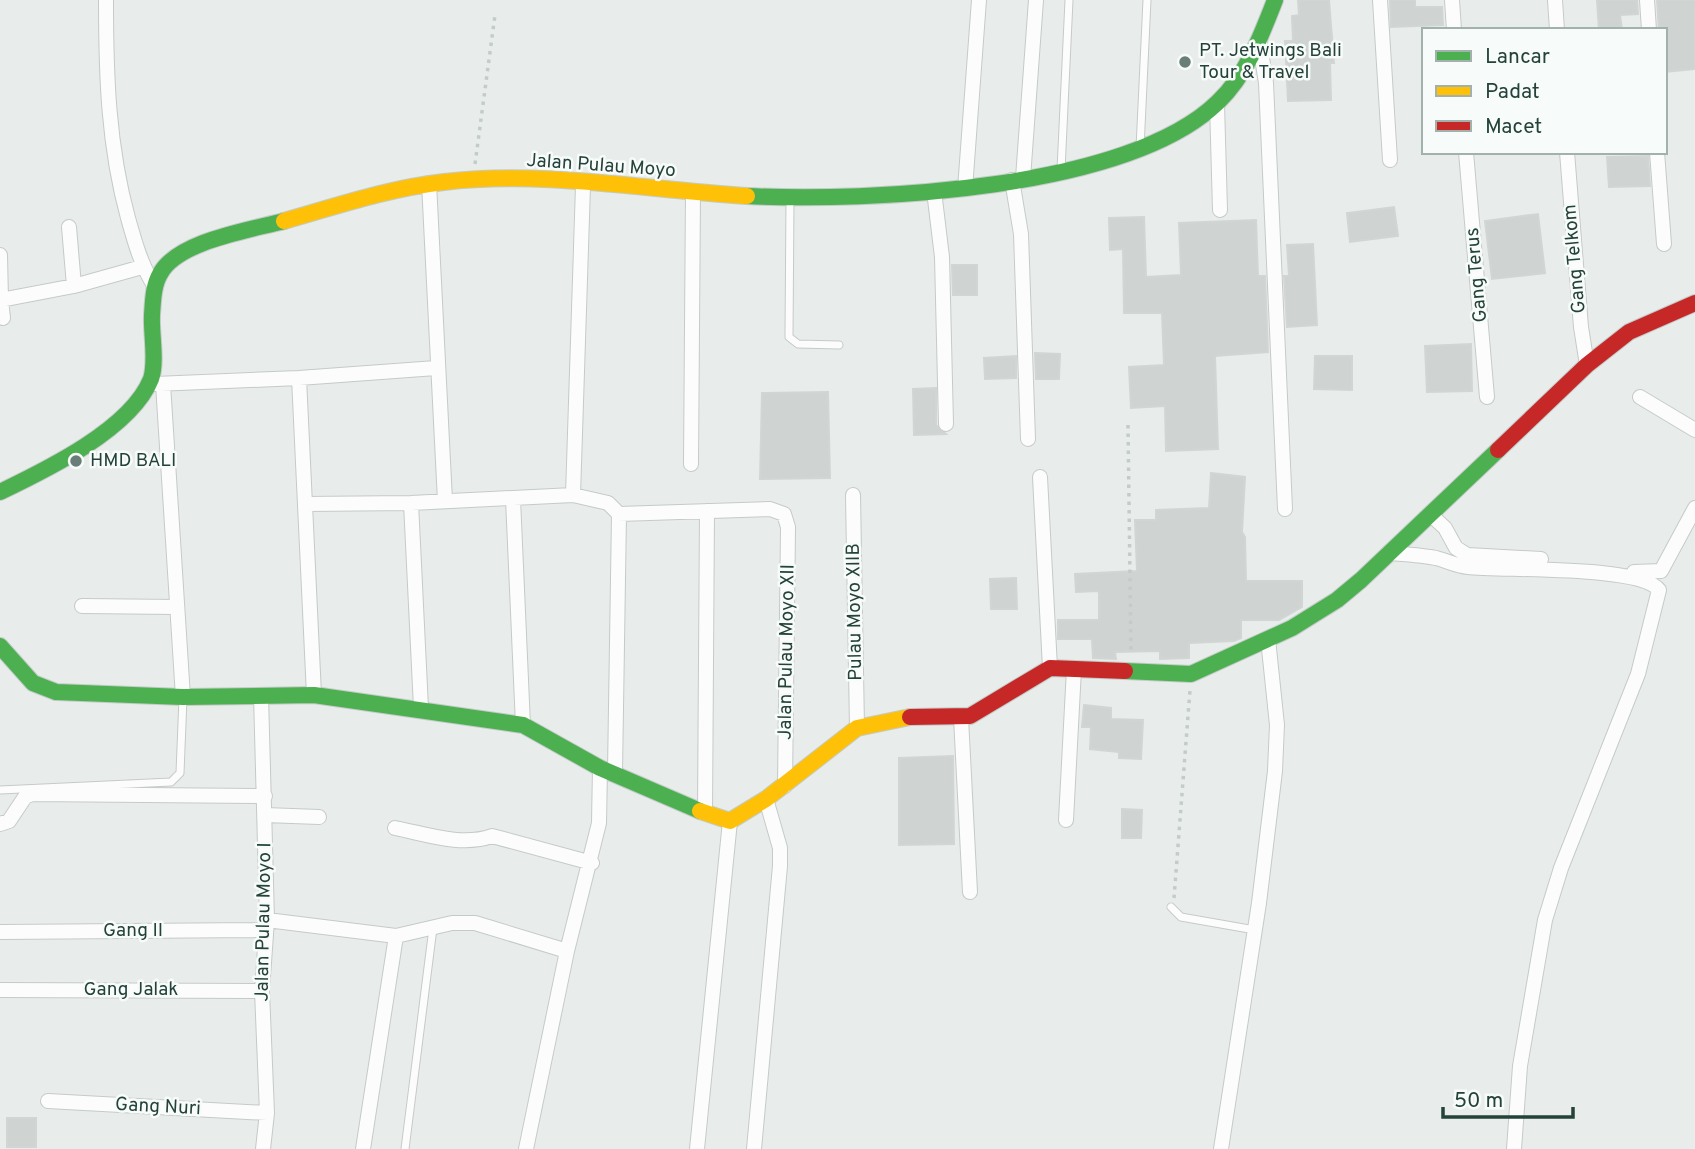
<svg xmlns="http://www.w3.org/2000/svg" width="1695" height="1149" viewBox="0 0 1695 1149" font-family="Overpass,sans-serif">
<rect width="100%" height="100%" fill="#e8edeb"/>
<!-- building -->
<path fill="#cfd4d2" stroke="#d1d6d4" stroke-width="2" d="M1298,0H1329L1334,63H1330L1331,100L1288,101L1285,41H1293L1292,16L1299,15Z
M1390,0H1415V7H1442L1443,25L1391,27Z
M1597,0H1637L1638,14L1620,15L1622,30H1599Z
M1657,0H1695V69L1665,72V30H1659Z
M1648,156L1650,186L1609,187L1607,157Z
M1394,207L1398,236L1350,242L1347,213Z
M1538,214L1545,273L1492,279L1485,221Z
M1144,217L1146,277L1181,275L1179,223L1256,220L1258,276H1265L1268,352L1215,356L1218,449L1166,451L1165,406L1131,408L1129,367L1164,365L1162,313H1124L1123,249L1110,250L1109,218Z
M1313,244L1317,325L1287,327L1284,276H1289L1287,245Z
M952,265H977V295H953Z
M1471,344L1472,391L1427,392L1425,346Z
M1035,353L1060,354L1059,379H1036Z
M1016,356V378L985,379L984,358Z
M1315,356H1352V390L1314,389Z
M936,388V425L946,434L914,435L913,389Z
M828,392L830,478L760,479L762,393Z
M1211,473L1245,477L1242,532L1245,537L1246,581H1302V607L1279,620H1241V638L1234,641L1189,643V658L1160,659V651L1115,652L1116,659L1093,658L1092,639H1058V620H1099V591L1076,592L1075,574L1137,571L1135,520H1156V510L1209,508Z
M1016,578L1017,609H991L990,579Z
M1084,705L1111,708V719L1143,720L1141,759L1119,758V752L1090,749L1091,727H1082Z
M953,756L954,844L899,845V758Z
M1122,809L1142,810L1141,838H1122Z
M7,1118H36V1147H7Z"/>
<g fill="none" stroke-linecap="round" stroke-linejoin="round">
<!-- lane casing -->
<g stroke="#c5cac8" stroke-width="9">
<path id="lane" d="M1140,148L1147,0
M1061,170L1069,0
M790,199L789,337L798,344L839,345
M0,790L171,782L180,773L183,698
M1171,907L1181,917L1255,930
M405,1149L433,928"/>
</g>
<!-- street casing -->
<g stroke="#c5cac8" stroke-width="16">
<path id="street" d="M106,0C106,75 108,145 128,218C135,243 141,265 155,287
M1380,0L1390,160
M1452,0L1454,30
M1555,0L1557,30
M1647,0L1649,30
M1259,39L1266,83L1285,509
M1217,104L1220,210
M1466,152L1487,397
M1567,152L1581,327L1587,365
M1657,152L1664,244
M1023,178L1036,0
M1012,180L1021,234L1028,439
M429,183L445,501
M965,189L979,0
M934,191L942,257L946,424
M69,227L74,286
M0,255L1,300
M3,318L1,300L74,286L142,267
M299,378L314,695
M155,384L299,378L436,368
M163,384L183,697
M1640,397L1695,430
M691,464L693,192
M1040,477L1050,668
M573,495L583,186
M853,495L857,728
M513,499L523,725
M411,503L421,708
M305,504L411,503L573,495L608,503L619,514L770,509L784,514L788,527L785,786
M1430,514L1445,528L1456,548L1467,555L1541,559
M1388,553C1404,554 1420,555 1436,558C1447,561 1457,566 1468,567C1501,571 1641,565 1659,590L1638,674L1561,868L1545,920L1520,1066L1514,1149
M1634,572L1661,571L1695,508
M82,606L177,607
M261,695L267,920L262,991L267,1113L263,1149
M961,718L970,892
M615,772L619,514
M705,813L707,511
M265,815L319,817
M1066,820L1074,669
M0,824L9,821L25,797L32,794L265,796
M395,828C426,834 461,847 492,836L592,863
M267,920L396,936L452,923H475L567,951
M0,932L265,930
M0,990L262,991
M48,1101L267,1113
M363,1149L396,936
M526,1149L567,951L599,823L600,768
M697,1149L730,821
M754,1149L780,866V848L766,799
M1221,1149L1259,903L1275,771L1277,725L1268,639"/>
</g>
<!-- fast casing -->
<g stroke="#c3cbc8" stroke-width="18">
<path id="fast" d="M747,196C869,202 1128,190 1218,102C1247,74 1261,36 1275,0
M0,492C46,470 131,429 151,379C157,361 151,334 152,315C153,302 153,286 160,274C177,241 251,230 284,221
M0,646L33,683L56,692L183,697L314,695L523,725L600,768L700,811
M1125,671L1191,674L1292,628L1337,600L1361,580L1498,450"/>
</g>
<!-- slow casing -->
<g stroke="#c3cbc8" stroke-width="18">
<path id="slow" d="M284,221C337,206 390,188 444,182C543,170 647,190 747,196
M700,811L730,821L766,799L857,728L910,717"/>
</g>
<!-- jam casing -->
<g stroke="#c3cbc8" stroke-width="18">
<path id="jam" d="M1498,450L1587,365L1629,332L1695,303
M910,717L970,716L1050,668L1125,671"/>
</g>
<!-- path -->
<path stroke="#c3ccca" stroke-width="3.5" stroke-dasharray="3.5 5" stroke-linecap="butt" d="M475,164L495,15
M1128,425L1131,654
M1174,898L1190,690"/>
<!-- lane -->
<use href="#lane" stroke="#fcfcfc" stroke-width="7"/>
<!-- street -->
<use href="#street" stroke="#fcfcfc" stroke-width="14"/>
<!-- fast -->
<use href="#fast" stroke="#4caf50" stroke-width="16"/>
<!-- slow -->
<use href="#slow" stroke="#ffc107" stroke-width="16"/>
<!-- jam -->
<use href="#jam" stroke="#c62828" stroke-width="16"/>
</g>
<!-- markers -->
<g fill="#697e78" stroke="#f7fbf9" stroke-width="2.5">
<circle cx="1185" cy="62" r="7"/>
<circle cx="76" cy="461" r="7"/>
</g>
<g text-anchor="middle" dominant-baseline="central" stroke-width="5" stroke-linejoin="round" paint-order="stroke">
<!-- poi labels -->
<g font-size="19" fill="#24423a" stroke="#f7fbf9" text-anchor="start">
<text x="1199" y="51">PT. Jetwings Bali<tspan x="1199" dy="22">Tour &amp; Travel</tspan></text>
<text x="90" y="461">HMD BALI</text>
</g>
<!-- street labels -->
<g font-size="19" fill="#24423a" stroke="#f7fbf9">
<text transform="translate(601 166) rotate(4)">Jalan Pulau Moyo</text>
<text transform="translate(1575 259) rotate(-95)">Gang Telkom</text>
<text transform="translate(1477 275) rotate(-95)">Gang Terus</text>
<text transform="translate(855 612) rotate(-91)">Pulau Moyo XIIB</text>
<text transform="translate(787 652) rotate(-89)">Jalan Pulau Moyo XII</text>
<text transform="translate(264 922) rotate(-89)">Jalan Pulau Moyo I</text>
<text x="133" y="931">Gang II</text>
<text x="131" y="990">Gang Jalak</text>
<text transform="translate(158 1107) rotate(3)">Gang Nuri</text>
</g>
</g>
<!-- legend -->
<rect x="1422" y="28" width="245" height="126" fill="#f7fbf9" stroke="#a3b1ad" stroke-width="2"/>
<rect x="1436" y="51" width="35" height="10" fill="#4caf50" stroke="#a3b1ad" stroke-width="2"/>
<text x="1485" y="63" font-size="21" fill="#24423a">Lancar</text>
<rect x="1436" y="86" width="35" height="10" fill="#ffc107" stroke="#a3b1ad" stroke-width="2"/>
<text x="1485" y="98" font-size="21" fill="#24423a">Padat</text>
<rect x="1436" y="121" width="35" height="10" fill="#c62828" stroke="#a3b1ad" stroke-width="2"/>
<text x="1485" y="133" font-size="21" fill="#24423a">Macet</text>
<!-- scale -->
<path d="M1443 1107v10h130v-10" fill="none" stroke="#24423a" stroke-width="3.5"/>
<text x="1454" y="1107" font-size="21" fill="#24423a" stroke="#f7fbf9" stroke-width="5" paint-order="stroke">50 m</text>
</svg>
